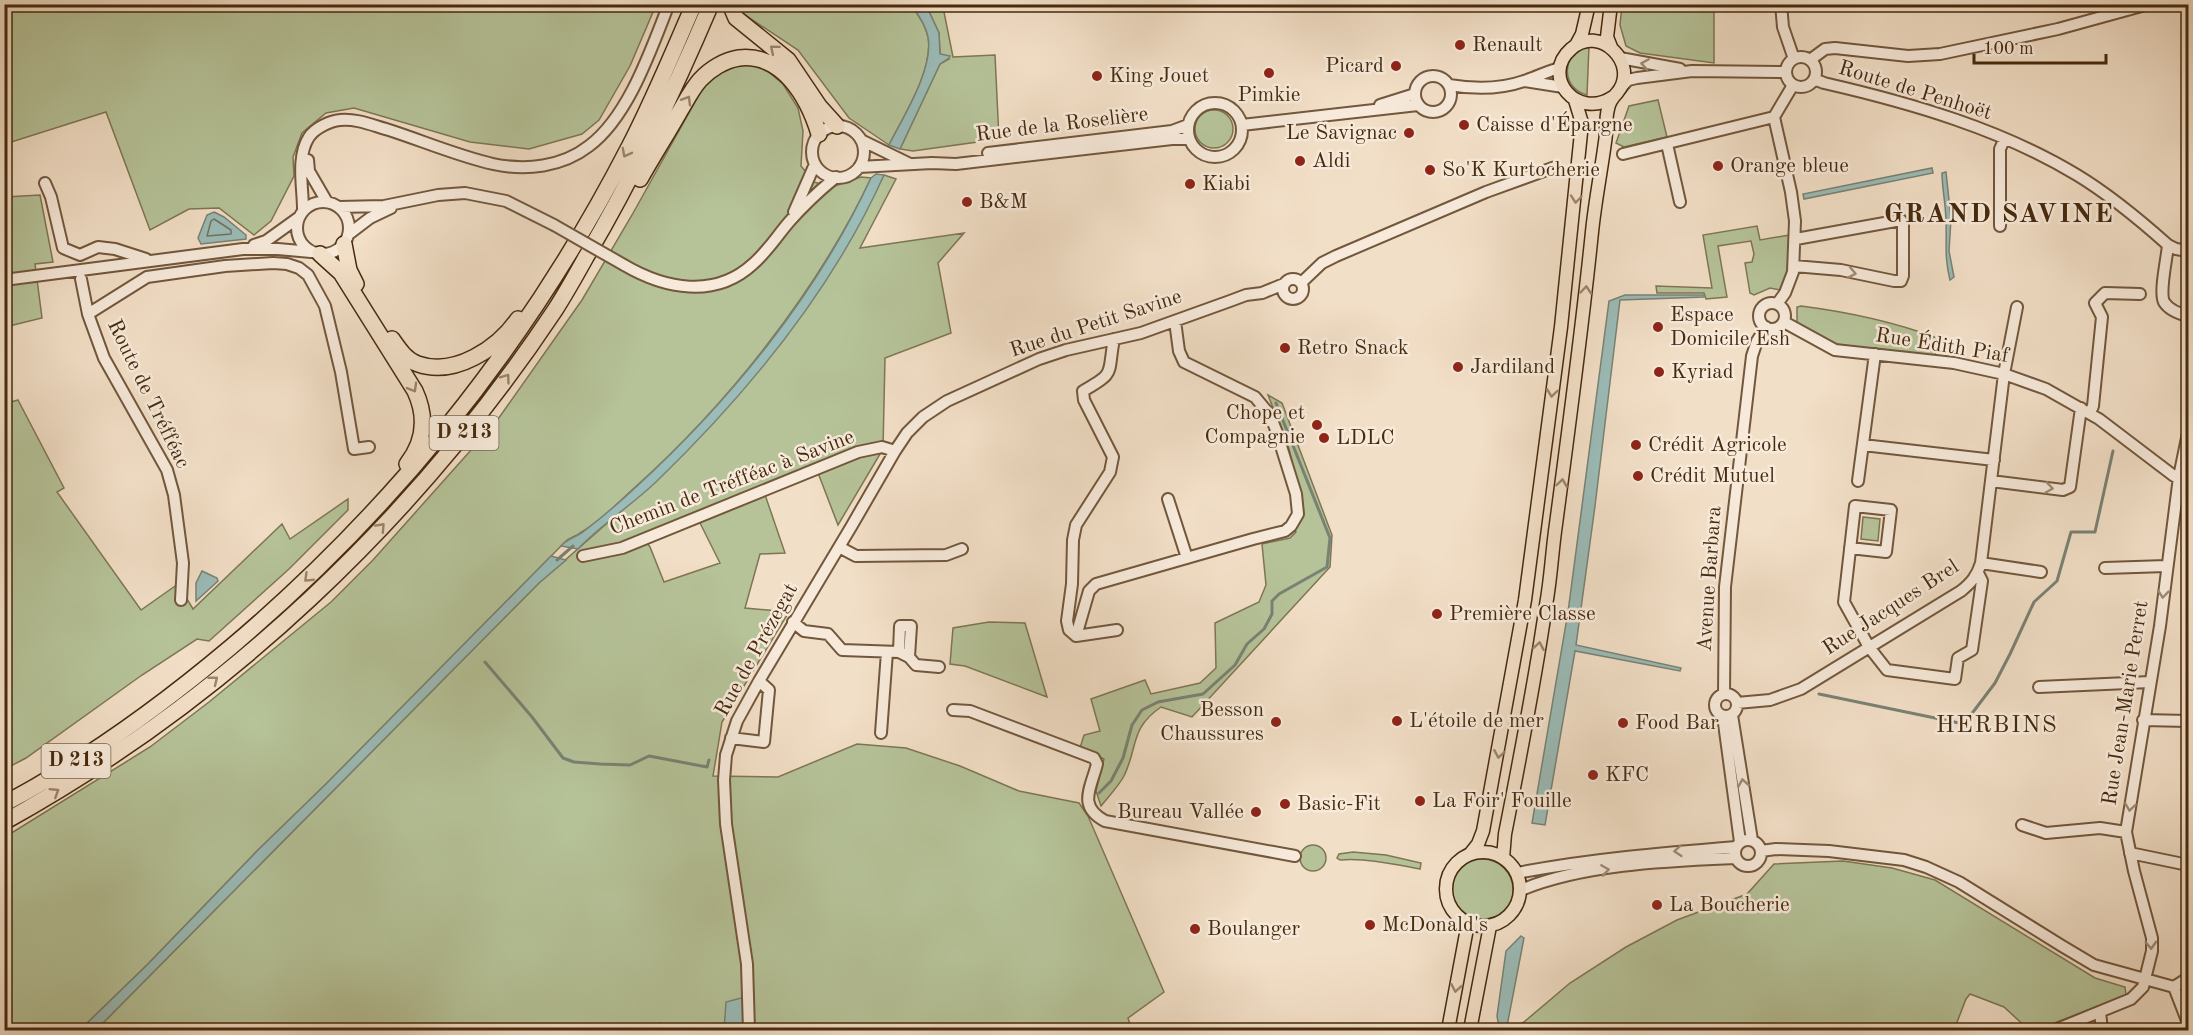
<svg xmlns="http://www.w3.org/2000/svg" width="2193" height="1035" viewBox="0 0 2193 1035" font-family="'Old Standard TT',serif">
<rect width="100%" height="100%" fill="#f2dfc7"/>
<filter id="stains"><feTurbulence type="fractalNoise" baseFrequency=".00333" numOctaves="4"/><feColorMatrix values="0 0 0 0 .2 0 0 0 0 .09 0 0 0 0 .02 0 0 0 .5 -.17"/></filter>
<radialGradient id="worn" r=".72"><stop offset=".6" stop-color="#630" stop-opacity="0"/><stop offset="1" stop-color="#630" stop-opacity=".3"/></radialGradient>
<!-- green -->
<path fill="#b6c399" stroke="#7e7653" stroke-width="1.5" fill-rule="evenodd" d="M5,4H656V5L630,66L599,120L582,134L529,149L470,142L354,108L326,113L302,133L293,157L294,176L271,221L254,235L219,208L189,209L150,230L106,112L5,144Z
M738,5H911C918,14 926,26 928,37C934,69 903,117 889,145L849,118L798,50L742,13Z
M926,5H939L944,12L953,57L995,55L999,139L913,151L900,149L940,64L949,59L940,54L939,33Z
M1622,5H1714V63L1640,53L1626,46L1620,25Z
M1589,46L1587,95C1560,88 1561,52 1589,46Z
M736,63L759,64L783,84L798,108L803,131L801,166L814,182L832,187L861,177L871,178C817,292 727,405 633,489C617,504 599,522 580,533C575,537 570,537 565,542L326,784L258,850L148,964L80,1030H5V837L150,747L209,702L331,602L373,560L496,422L582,300L632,215L704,86L721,69Z
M1658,100L1667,137L1624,147L1616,143L1629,106Z
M1195 129a19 19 0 1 1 38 0a19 19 0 1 1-38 0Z
M884,175L896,179L860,248L964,233L938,263L951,333L885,358L883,449L838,525L815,465L762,486L785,553L760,554L745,608L789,612L722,722L713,776L778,777L857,744L906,748L960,766L1019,791L1079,803L1088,816L1164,992L1128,1018L1132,1030H679L660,1023L657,1030H96L539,583L662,475L724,410L768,359L809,304L852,237ZM695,513L720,563L664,582L650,547L642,537Z
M40,195L53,262L35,264L42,318L5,327V197Z
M1757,226L1760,240L1789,235V229H1792L1790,264L1780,290L1770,288L1754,295L1750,293L1745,263L1752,262L1754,254L1751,241L1718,246L1727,297L1706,299L1704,293H1657L1656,286L1712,288L1703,235Z
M1801,306C1848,312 1892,321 1937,338L1935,356L1834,344L1797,325V307Z
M1268,395L1282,403L1332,535L1330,567L1192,717L1161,707C1130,728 1138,747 1124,776C1118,787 1108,797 1101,806L1096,791L1104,759L1080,748L1084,735L1100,731L1091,699L1145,680L1151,694L1200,683L1216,668L1215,623L1259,602L1266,585L1262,544L1290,538L1296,532L1294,530L1302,517L1297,483L1289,449Z
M18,400L64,488L57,492L141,610L178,584L193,609L282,524L290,539L348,499V510L289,569L209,641L197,639L142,675L26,758L5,769L4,404Z
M1863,517L1880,519L1878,541L1861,539Z
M989,622L1025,623L1047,697L965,666L950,664L953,628Z
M1300 858a13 13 0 1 1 26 0a13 13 0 1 1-26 0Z
M1353,852L1386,855L1421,863L1420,869C1393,864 1367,858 1340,860L1337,858L1339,854Z
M1451 890a31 31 0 1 1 62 0a31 31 0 1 1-62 0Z
M1843,861L1892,868L1935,880L2095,978L2125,987L2126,995L2037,1030H2029L2004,1007L1970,994L1966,999L1954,1030H1509L1524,1022L1570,983L1626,947L1677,920L1747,894L1774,864Z"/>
<!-- water -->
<path fill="#9bbcb8" stroke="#798274" stroke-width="1.5" d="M911,5H926L939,33L940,54L950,56L949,58L940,64L900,149L889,145C903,117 934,69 928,37C926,26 918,14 911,5Z
M1932,168L1933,173L1804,199L1803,194Z
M1946,172L1951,219L1949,251L1954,277L1950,280C1944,256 1947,244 1946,222C1946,205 1942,189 1942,173Z
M876,174L884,175C832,291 748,393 657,481C632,505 602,524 578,549L561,546C568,538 575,538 583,532C601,518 619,503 635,488C730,401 817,295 871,178Z
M214,212L224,217L246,235V239L201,244L198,238L207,215Z
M1625,295H1704V297L1620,300L1595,506L1576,645L1681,668L1680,671L1575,651L1545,825L1532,823L1568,612L1609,301Z
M551,556L566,560L539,583L96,1030H80L148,964L258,850L326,784Z
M202,571L217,578L218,581L196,601V583Z
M1521,936L1524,938L1508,1021V1030H1505L1498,1022L1497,1016L1506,951Z
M745,997L743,1030H724L726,1002Z"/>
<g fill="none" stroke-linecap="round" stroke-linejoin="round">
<!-- shore -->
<path stroke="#717362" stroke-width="1.5" d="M214,219L231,230V234L207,236L211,221Z"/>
<!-- stream -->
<path stroke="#798274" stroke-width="3" d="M557,560L573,546
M485,662L532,717L563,758L574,762L600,764L630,765L649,756L707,767L709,760
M1819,694L1964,724L1995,683L2010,654L2034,602L2057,581L2071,532H2095L2113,451
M1099,793L1111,781L1123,758L1132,725L1142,710L1158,702L1203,694L1235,665L1247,644L1264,629L1272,614V601L1279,594L1327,567L1330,538L1276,403"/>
<!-- minor casing -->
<g stroke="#72573c" stroke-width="14">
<path id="minor" d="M1781,4L1783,27L1794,59
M1786 72a15 15 0 1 1 30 0a15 15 0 1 1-30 0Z
M1620,58L1680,69
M1810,60L1825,49L1835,48L1908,56L1940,54L2058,29L2149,4
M1415 94a18 18 0 1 1 36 0a18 18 0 1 1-36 0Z
M1814,79L1824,83C1911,103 2001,129 2077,175C2110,195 2140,220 2168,245L2176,249L2188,251
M1524,81L1563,87
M1449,85C1473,89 1501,89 1524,81C1537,77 1547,71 1560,68
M1620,89L1628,80L1637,78L1692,71L1786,72
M1188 130a27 27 0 1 1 54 0a27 27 0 1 1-54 0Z
M1380,105L1415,94
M1774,117L1791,192L1795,221L1793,272L1785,293L1777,304
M1774,117L1793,85
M1242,125L1418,105
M812 152a26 26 0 1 1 52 0a26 26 0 1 1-52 0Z
M861,140L910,164
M1667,144L1680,202
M988,153L1172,131L1188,125
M1623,154L1774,117
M308,160L309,171L327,202
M859,167L932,163L956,164L1172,139H1189
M45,183L51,197L63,248L80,255L98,247L115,249L146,259
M297 228a26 26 0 1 1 52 0a26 26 0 1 1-52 0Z
M339,207L384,206L438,195L465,193L506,201L554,225
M303,209C303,187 296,157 309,137C315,128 330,121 340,120C356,118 374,126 389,130C423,141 458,156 493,164C526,171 562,167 589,146C629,116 651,49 669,4
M794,212L815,164
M2000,226V149L2004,140
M349,234L370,218L391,208
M254,245L266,241L298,218
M2168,245C2167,258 2159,292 2164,302C2169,310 2180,314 2188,316
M624,265C665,289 715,299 753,264C767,252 777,236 789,222C803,206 819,191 836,177
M1794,266L1841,270L1894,281H1901L1903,276V224L1901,220L1796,239
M1283 289a10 10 0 1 1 20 0a10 10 0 1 1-20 0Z
M81,279L88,314
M4,280L243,249H278L311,252
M1301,283L1322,263L1336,256L1486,192L1555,167
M1759 316a13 13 0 1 1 26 0a13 13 0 1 1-26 0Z
M1784,322L1835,350L1954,363L2004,374L2046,389L2099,419L2174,476L2179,477
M1114,339C1107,374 1117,372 1083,391L1084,400L1113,457L1110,472L1076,525L1073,540L1072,584L1067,621L1069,630L1076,636L1117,630
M2090,413L2093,406L2102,317L2095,303L2105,293L2140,294
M1863,445L1994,460
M1858,481L1875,354
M1991,481L2063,490L2070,487L2081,408
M1168,499L1187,558
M839,547L856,556L946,555L962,549
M1850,548L1886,552L1891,510L1855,506L1844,602L1869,647L1887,670L1955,679L1958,658L1972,650L1982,581L1978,573
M583,556L622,548L858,452L882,447L895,451
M1981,563L2041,572
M2105,568L2166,566
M181,600L183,563L174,495L167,470L104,358L88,314L147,277L225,266L273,263L287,264L299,268L308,275L325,306L341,372L354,449L369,447
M793,622L804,631L828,634L842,650L899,652L909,657L916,665L939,667
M1076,636L1089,591L1096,584L1253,539L1285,531L1291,526L1298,514L1296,494L1276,430L1270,415L1255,397L1184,362L1179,351L1175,321
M899,652L900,626H911L909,657
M2039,687L2150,682
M1715 705a11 11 0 1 1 22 0a11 11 0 1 1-22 0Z
M1724,694L1725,587L1752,356L1757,341L1766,327
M1737,703L1770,700L1801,689L1961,591C1971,583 1977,576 1981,563L2004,374L2017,307
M953,710L970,711L1094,758L1097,764C1091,788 1077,806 1105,821L1295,856
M1732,715L1752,840
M1723,716L1740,842
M2143,720L2188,721
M881,733L887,652
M731,738L764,742L769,690L759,681
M2022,825L2046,833L2100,828L2126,832
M1735 853a13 13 0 1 1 26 0a13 13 0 1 1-26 0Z
M1761,851L1776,849L1829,851L1904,860L1926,867L1959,882L2062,946L2094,965L2174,987L2188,1023
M2130,853L2188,865
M1517,873C1590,859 1663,853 1736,847
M1521,890C1583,864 1668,861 1736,858
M2174,987L2188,978
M2100,1012L2102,1030
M749,1030L747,964L726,824L724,780L726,755L737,721L759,681L851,527L895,451L907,433L923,417L947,401L1039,359L1066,350L1141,333L1230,301L1246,295L1262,293L1284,284
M2055,1030L2131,999L2143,987L2152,951V938L2134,871L2126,832L2160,626L2179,477L2188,433"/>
</g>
<!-- major casing -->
<g stroke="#472a0d" stroke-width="15">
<path id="major" d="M1576,45L1582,34L1589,4
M1611,47L1607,37L1611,4
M1446 889a37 37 0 1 1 74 0a37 37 0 1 1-74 0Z
M1470,854L1478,844L1483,831L1525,600L1561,327L1582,123L1575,100
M1503,858L1505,834C1520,758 1535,681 1546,605C1551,578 1552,551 1556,524C1569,427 1582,330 1592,232C1595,202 1601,172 1605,142C1607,132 1605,120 1608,109C1609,103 1612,98 1617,93C1641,64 1599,23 1571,49C1540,76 1577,121 1613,97
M1448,1030L1468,923
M1470,1030L1490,926"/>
</g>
<!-- highway casing -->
<g stroke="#472a0d" stroke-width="18">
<path id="highway" d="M730,4L736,18L788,60L819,106L837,126
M640,179C653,156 667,134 680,111C686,101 692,89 700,80C710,69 725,60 739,58C783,53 808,98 819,134
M344,244L349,270L356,284
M320,254L341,273L415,391C427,417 425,441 407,464
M392,339C399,349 406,360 418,364C455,377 498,348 518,319
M4,804C85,761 161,706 231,647C395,508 530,339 629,147C653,101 673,52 694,4
M4,822C225,700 416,519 555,310C566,293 576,275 586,257C634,176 674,91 711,4"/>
</g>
<!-- minor -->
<use href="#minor" stroke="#f7eadb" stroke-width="10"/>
<!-- major -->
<use href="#major" stroke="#f2dfc7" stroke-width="12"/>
<!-- highway -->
<use href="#highway" stroke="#f2dfc7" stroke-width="15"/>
<!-- minor-bridge casing -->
<g stroke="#72573c" stroke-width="14" stroke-linecap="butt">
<path id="minor-bridge" d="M554,225L624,265"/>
</g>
<!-- minor-bridge -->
<use href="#minor-bridge" stroke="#f7eadb" stroke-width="10"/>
</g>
<!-- one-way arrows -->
<defs><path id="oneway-chevron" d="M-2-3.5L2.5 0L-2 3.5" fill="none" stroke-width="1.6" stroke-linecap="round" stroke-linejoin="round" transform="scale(1.5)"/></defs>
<g stroke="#9c846a">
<use href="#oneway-chevron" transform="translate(774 49) rotate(-140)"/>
<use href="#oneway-chevron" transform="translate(687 100) rotate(-59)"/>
<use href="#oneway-chevron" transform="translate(626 153) rotate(118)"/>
<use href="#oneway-chevron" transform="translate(1576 199) rotate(95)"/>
<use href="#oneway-chevron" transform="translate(1586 290) rotate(-85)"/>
<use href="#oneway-chevron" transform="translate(506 378) rotate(-54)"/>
<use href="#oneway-chevron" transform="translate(413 388) rotate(60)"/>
<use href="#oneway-chevron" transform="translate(1552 393) rotate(98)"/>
<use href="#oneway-chevron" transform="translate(1562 483) rotate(-82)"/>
<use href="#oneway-chevron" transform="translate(381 527) rotate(-47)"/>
<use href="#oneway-chevron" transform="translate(308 578) rotate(136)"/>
<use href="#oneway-chevron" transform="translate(1539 646) rotate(-80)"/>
<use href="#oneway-chevron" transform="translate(214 680) rotate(-39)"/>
<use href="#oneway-chevron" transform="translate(1499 754) rotate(100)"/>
<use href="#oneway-chevron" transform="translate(55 792) rotate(-32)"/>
<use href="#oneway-chevron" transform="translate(1456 988) rotate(100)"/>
</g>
<g stroke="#9f8a74">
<use href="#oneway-chevron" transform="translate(1645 64) rotate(-171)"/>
<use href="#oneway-chevron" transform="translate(1852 273) rotate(11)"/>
<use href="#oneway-chevron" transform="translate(2049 488) rotate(8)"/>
<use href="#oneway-chevron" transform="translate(2163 594) rotate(96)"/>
<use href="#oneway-chevron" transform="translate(1743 783) rotate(-99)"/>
<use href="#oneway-chevron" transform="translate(2130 807) rotate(98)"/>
<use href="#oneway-chevron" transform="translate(1678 851) rotate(175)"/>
<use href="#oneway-chevron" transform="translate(1605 870) rotate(-8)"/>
<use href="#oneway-chevron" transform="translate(2151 945) rotate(88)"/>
</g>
<!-- markers -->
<g fill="#8f2418" stroke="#f7eadb" stroke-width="2">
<circle cx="1460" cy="45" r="6"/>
<circle cx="1396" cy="66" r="6"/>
<circle cx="1269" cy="73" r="6"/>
<circle cx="1097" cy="76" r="6"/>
<circle cx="1464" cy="125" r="6"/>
<circle cx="1409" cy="133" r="6"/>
<circle cx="1300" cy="161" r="6"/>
<circle cx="1718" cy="166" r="6"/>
<circle cx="1430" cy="170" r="6"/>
<circle cx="1190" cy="184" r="6"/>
<circle cx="967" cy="202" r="6"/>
<circle cx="1658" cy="327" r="6"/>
<circle cx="1285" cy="348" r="6"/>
<circle cx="1458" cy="367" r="6"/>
<circle cx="1659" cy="372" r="6"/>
<circle cx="1317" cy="425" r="6"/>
<circle cx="1324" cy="438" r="6"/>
<circle cx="1636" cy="445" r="6"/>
<circle cx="1638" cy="476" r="6"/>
<circle cx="1437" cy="614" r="6"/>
<circle cx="1397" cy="721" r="6"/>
<circle cx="1276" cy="722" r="6"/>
<circle cx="1623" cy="723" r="6"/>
<circle cx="1593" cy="775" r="6"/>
<circle cx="1420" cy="801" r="6"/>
<circle cx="1285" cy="804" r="6"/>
<circle cx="1256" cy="812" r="6"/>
<circle cx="1657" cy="905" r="6"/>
<circle cx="1370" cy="925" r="6"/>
<circle cx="1195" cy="929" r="6"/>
</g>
<g text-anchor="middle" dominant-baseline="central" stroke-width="5" stroke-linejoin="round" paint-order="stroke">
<!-- shield labels -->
<g fill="#f7eadb" stroke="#7c644b" stroke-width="1.5">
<rect x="429.5" y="416" width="69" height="34" rx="4.5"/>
<rect x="41.5" y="744" width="69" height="34" rx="4.5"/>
</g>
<g font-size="20" font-weight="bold" fill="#472a0d">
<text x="464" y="433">D 213</text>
<text x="76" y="761">D 213</text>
</g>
<!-- poi labels -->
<g font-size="21" fill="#472a0d" stroke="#f7eadb" text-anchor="start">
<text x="1472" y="45">Renault</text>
<text x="1384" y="66" text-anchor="end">Picard</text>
<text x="1109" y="76">King Jouet</text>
<text x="1269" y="95" text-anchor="middle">Pimkie</text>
<text x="1476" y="125">Caisse d'Épargne</text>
<text x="1397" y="133" text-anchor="end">Le Savignac</text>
<text x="1312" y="161">Aldi</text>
<text x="1730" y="166">Orange bleue</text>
<text x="1442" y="170">So'K Kurtocherie</text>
<text x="1202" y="184">Kiabi</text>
<text x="979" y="202">B&amp;M</text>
<text x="1670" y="315">Espace<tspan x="1670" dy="24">Domicile Esh</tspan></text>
<text x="1297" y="348">Retro Snack</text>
<text x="1470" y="367">Jardiland</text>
<text x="1671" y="372">Kyriad</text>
<text x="1305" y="413" text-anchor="end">Chope et<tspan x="1305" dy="24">Compagnie</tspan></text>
<text x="1336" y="438">LDLC</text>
<text x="1648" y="445">Crédit Agricole</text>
<text x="1650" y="476">Crédit Mutuel</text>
<text x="1449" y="614">Première Classe</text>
<text x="1264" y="710" text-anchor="end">Besson<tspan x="1264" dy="24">Chaussures</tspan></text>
<text x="1409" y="721">L'étoile de mer</text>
<text x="1635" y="723">Food Bar</text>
<text x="1605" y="775">KFC</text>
<text x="1432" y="801">La Foir' Fouille</text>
<text x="1297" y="804">Basic-Fit</text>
<text x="1244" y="812" text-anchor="end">Bureau Vallée</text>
<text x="1669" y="905">La Boucherie</text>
<text x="1382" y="925">McDonald's</text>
<text x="1207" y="929">Boulanger</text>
</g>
<!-- street labels -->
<g font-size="21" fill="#472a0d" stroke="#f7eadb">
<text transform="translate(1915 91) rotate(17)">Route de Penhoët</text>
<text transform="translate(1062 125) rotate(-7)">Rue de la Roselière</text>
<text transform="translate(1096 324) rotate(-18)">Rue du Petit Savine</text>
<text transform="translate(1942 346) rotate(9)">Rue Édith Piaf</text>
<text transform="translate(148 394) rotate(64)">Route de Tréfféac</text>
<text transform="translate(732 483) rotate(-21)">Chemin de Tréfféac à Savine</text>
<text transform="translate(1710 579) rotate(-86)">Avenue Barbara</text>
<text transform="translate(1891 608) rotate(-33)">Rue Jacques Brel</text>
<text transform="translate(757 650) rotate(-61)">Rue de Prézegat</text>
<text transform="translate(2126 703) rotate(-81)">Rue Jean-Marie Perret</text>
</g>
<!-- quarter labels -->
<g font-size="24" letter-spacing="1.5" fill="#472a0d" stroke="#f7eadb">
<text x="1997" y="726">HERBINS</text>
</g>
<!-- district labels -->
<g font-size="27" font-weight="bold" letter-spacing="1.5" fill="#472a0d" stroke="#f7eadb">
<text x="1999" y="214">GRAND SAVINE</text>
</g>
</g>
<!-- margin -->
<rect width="2193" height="1035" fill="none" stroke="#f2dfc7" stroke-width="24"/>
<rect x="6" y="6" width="2181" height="1023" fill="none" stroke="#472a0d" stroke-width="3"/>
<rect x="12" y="12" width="2169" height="1011" fill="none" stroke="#472a0d" stroke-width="1.5"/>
<!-- scale -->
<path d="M1974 54v9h132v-9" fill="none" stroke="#472a0d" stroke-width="3"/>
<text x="1983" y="54" font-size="18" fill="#472a0d" stroke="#f7eadb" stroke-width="4.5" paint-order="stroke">100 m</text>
<rect width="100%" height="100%" filter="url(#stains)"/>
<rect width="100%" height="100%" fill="url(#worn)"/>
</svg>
